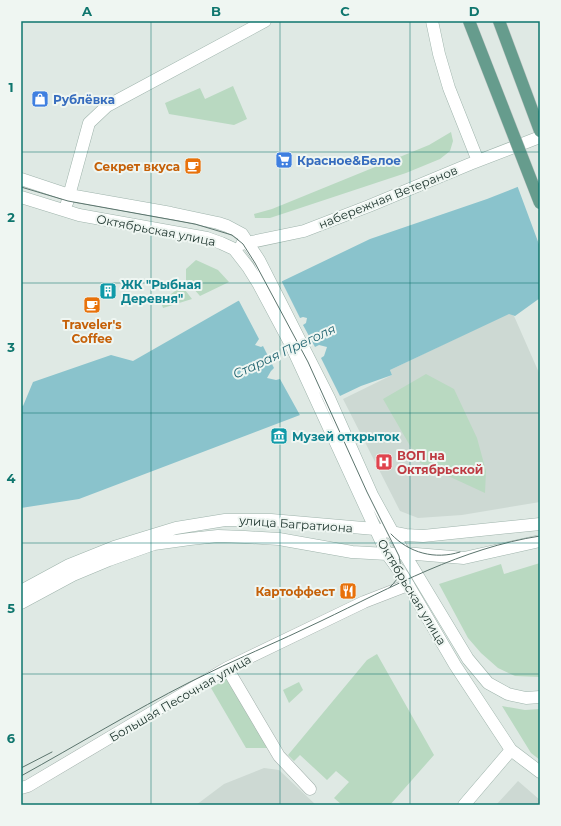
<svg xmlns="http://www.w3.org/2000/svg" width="561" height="826" viewBox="0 0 561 826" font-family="Montserrat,sans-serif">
<rect width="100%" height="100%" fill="#dfe9e4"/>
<!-- built -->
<path fill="#cdd9d3" d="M509,313L514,316L540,375V502L462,515L418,518L400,511L343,399L392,375L390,370Z
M264,768L279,770L316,805H196L224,784Z
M518,781L540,800V805H496Z"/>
<!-- green -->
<path fill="#b9d9c1" d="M233,86L247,119L234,125L169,114L165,103L200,88L205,99Z
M451,132L453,141L450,151L440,159L406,173L270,218H255L254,214L272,209L429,145Z
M196,260L218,270L229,282L200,296L186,280V269Z
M182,286L192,299L163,308L160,299L171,294Z
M426,374L454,389L477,438L486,471L485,493L420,463L383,399Z
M540,563V677L515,676L498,668L481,653L468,638L439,584L501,564L504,574Z
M377,654L434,755L390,805H342L334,798L349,782L336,771L327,780L300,755L294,761L288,755L367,660Z
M228,678L270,748H246L211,688Z
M299,682L303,690L289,703L283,690Z
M502,706L525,710L540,709V760L531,753Z"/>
<!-- water -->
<path fill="#8ac3cc" d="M540,178V298L515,316L509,314L390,370L392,375L361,386L300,415L79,499L21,508V405L23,406L33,382L111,355L133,361L238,301L268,288L370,239L487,199Z"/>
<!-- pier -->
<path fill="#dfe9e4" d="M540,176V247L517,185Z
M281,280L300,318L303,317L307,318L306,323L303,325L315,347L319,345L327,347L324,356L321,358L341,398L301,417L280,379L276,380L267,378L271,371L274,368L263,346L261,347L255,345L259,339L238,299Z"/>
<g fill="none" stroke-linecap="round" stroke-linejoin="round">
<!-- street casing -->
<g stroke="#a2b0ab" stroke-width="13">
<path id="street" d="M227,668L279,756L310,789
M21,788L28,786L227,668L364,602L408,585"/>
</g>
<!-- secondary casing -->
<g stroke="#9fb4ac" stroke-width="13">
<path id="secondary" d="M432,21L439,54L449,88L478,161
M21,179L69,195L171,213L218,223L227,226L242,234L259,260L329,398L372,495L404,553L468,659L488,683L508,694L526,698L540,697
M21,197L79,215L207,238L221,243L234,249L248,267L258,283L290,343L387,554L403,576L455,665L511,750L540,772
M67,203L89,123L107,106L265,21
M242,244L304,231L369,206L470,164L540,137
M21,591L69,565L114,547L176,528L225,520H271L375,529L406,535L423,536L540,524
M21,603L73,575L109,560L154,544L190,539L218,536L245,537L279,539L352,552L387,554L404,553L464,558L540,541
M464,805L511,750"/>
</g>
<!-- primary casing -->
<g stroke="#bcc3c1" stroke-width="13">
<path id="primary" d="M499,21L540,131"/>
</g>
<!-- street -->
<use href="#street" stroke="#fff" stroke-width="12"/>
<!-- secondary -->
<use href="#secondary" stroke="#fff" stroke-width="12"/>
<!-- primary -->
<use href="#primary" stroke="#669c8d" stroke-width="12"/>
<!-- tram -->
<path stroke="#5b746d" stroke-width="1" d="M21,187L68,201L195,224L232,235L243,244L255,263L308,362L367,492L399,556C402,569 400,578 390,587
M391,534C409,553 435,560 460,552
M21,768L52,752
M21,776C77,745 133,711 190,682C233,660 278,642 321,621C392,587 462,548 540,536"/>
<!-- primary-bridge casing -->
<g stroke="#bcc3c1" stroke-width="13" stroke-linecap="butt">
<path id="primary-bridge" d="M469,21L540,203"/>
</g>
<!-- primary-bridge -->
<use href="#primary-bridge" stroke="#669c8d" stroke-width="12"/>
</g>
<!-- grid -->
<path fill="none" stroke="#0f766e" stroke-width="1" stroke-opacity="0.55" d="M151,21V805M280,21V805M410,21V805M21,152H540M21,283H540M21,413H540M21,543H540M21,674H540"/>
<!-- icons -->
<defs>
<g id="shop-square" transform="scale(0.9)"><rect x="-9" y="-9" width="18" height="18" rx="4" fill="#3f7fe0" stroke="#eff6f2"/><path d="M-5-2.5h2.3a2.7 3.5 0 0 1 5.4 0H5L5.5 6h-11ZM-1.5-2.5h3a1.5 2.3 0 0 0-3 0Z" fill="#fff"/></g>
<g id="supermarket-square" transform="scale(0.9)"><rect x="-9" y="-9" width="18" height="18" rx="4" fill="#3f7fe0" stroke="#eff6f2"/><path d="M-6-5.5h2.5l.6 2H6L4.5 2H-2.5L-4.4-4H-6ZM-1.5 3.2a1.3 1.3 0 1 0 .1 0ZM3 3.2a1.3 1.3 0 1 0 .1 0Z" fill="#fff"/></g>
<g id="cafe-square" transform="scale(0.9)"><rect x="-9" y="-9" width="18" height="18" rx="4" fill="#e8710a" stroke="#eff6f2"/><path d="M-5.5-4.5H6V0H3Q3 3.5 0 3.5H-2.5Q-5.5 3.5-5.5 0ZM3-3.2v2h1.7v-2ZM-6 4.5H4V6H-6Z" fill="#fff"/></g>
<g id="building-square" transform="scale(0.9)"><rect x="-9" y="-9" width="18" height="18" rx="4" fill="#0f9aa8" stroke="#eff6f2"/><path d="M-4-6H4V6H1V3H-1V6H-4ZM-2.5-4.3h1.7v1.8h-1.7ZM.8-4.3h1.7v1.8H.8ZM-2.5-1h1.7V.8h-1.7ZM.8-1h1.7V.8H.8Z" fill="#fff"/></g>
<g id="museum-square" transform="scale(0.9)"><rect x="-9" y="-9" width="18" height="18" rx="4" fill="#0f9aa8" stroke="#eff6f2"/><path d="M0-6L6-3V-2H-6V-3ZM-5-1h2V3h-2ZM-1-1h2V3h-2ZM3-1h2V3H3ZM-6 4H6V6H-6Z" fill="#fff"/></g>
<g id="hospital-square" transform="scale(0.9)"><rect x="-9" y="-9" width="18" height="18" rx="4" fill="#e0444e" stroke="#eff6f2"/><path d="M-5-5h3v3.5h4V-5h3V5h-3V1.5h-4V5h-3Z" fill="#fff"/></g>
<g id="restaurant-square" transform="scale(0.9)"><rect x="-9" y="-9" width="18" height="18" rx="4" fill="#e8710a" stroke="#eff6f2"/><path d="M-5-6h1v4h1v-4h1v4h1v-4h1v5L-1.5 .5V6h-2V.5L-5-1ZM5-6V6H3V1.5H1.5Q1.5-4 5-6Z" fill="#fff"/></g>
</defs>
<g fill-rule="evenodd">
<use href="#shop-square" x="40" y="99"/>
<use href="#supermarket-square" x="284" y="160"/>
<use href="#cafe-square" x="193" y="166"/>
<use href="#building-square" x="108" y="291"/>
<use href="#cafe-square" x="92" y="305"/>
<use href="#museum-square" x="279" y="436"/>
<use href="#hospital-square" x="384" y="462"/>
<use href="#restaurant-square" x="348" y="591"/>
</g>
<g text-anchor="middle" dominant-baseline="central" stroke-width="4" stroke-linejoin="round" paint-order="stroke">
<!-- shop labels -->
<g font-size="12" font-weight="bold" fill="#366cbe" stroke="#eff6f2" text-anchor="start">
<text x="53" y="99">Рублёвка</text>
<text x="297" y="160">Красное&amp;Белое</text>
</g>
<!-- food labels -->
<g font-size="12" font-weight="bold" fill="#c56008" stroke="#eff6f2" text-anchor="end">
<text x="180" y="166">Секрет вкуса</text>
<text x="92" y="324" text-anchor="middle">Traveler's<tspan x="92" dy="14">Coffee</tspan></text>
<text x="335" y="591">Картоффест</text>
</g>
<!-- street labels -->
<g font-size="12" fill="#213831" stroke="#eff6f2">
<text transform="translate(388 197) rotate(-22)">набережная Ветеранов</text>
<text transform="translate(156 230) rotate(11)">Октябрьская улица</text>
<text transform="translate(296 524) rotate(4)">улица Багратиона</text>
<text transform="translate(412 592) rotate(59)">Октябрьская улица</text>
<text transform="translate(180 698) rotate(-30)">Большая Песочная улица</text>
</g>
<!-- culture labels -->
<g font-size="12" font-weight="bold" fill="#0d838f" stroke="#eff6f2" text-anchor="start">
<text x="121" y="284">ЖК "Рыбная<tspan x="121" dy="14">Деревня"</tspan></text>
<text x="292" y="436">Музей открыток</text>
</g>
<!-- health labels -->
<g font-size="12" font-weight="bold" fill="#be3a42" stroke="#eff6f2" text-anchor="start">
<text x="397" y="455">ВОП на<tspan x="397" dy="14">Октябрьской</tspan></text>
</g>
<!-- water labels -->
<g font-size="13" font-style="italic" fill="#206470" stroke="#eff6f2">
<text transform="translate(284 351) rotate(-25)">Старая Преголя</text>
</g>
</g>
<!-- border -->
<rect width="561" height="826" fill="none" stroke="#eff6f2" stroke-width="44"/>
<rect x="22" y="22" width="517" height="782" fill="none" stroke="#0f766e" stroke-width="1.5"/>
<g font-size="13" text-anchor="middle" font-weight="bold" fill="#0f766e">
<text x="87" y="16">A</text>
<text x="216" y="16">B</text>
<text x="345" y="16">C</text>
<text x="474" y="16">D</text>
<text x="11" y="92">1</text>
<text x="11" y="222">2</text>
<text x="11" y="352">3</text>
<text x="11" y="483">4</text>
<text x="11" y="613">5</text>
<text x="11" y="743">6</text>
</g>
</svg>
